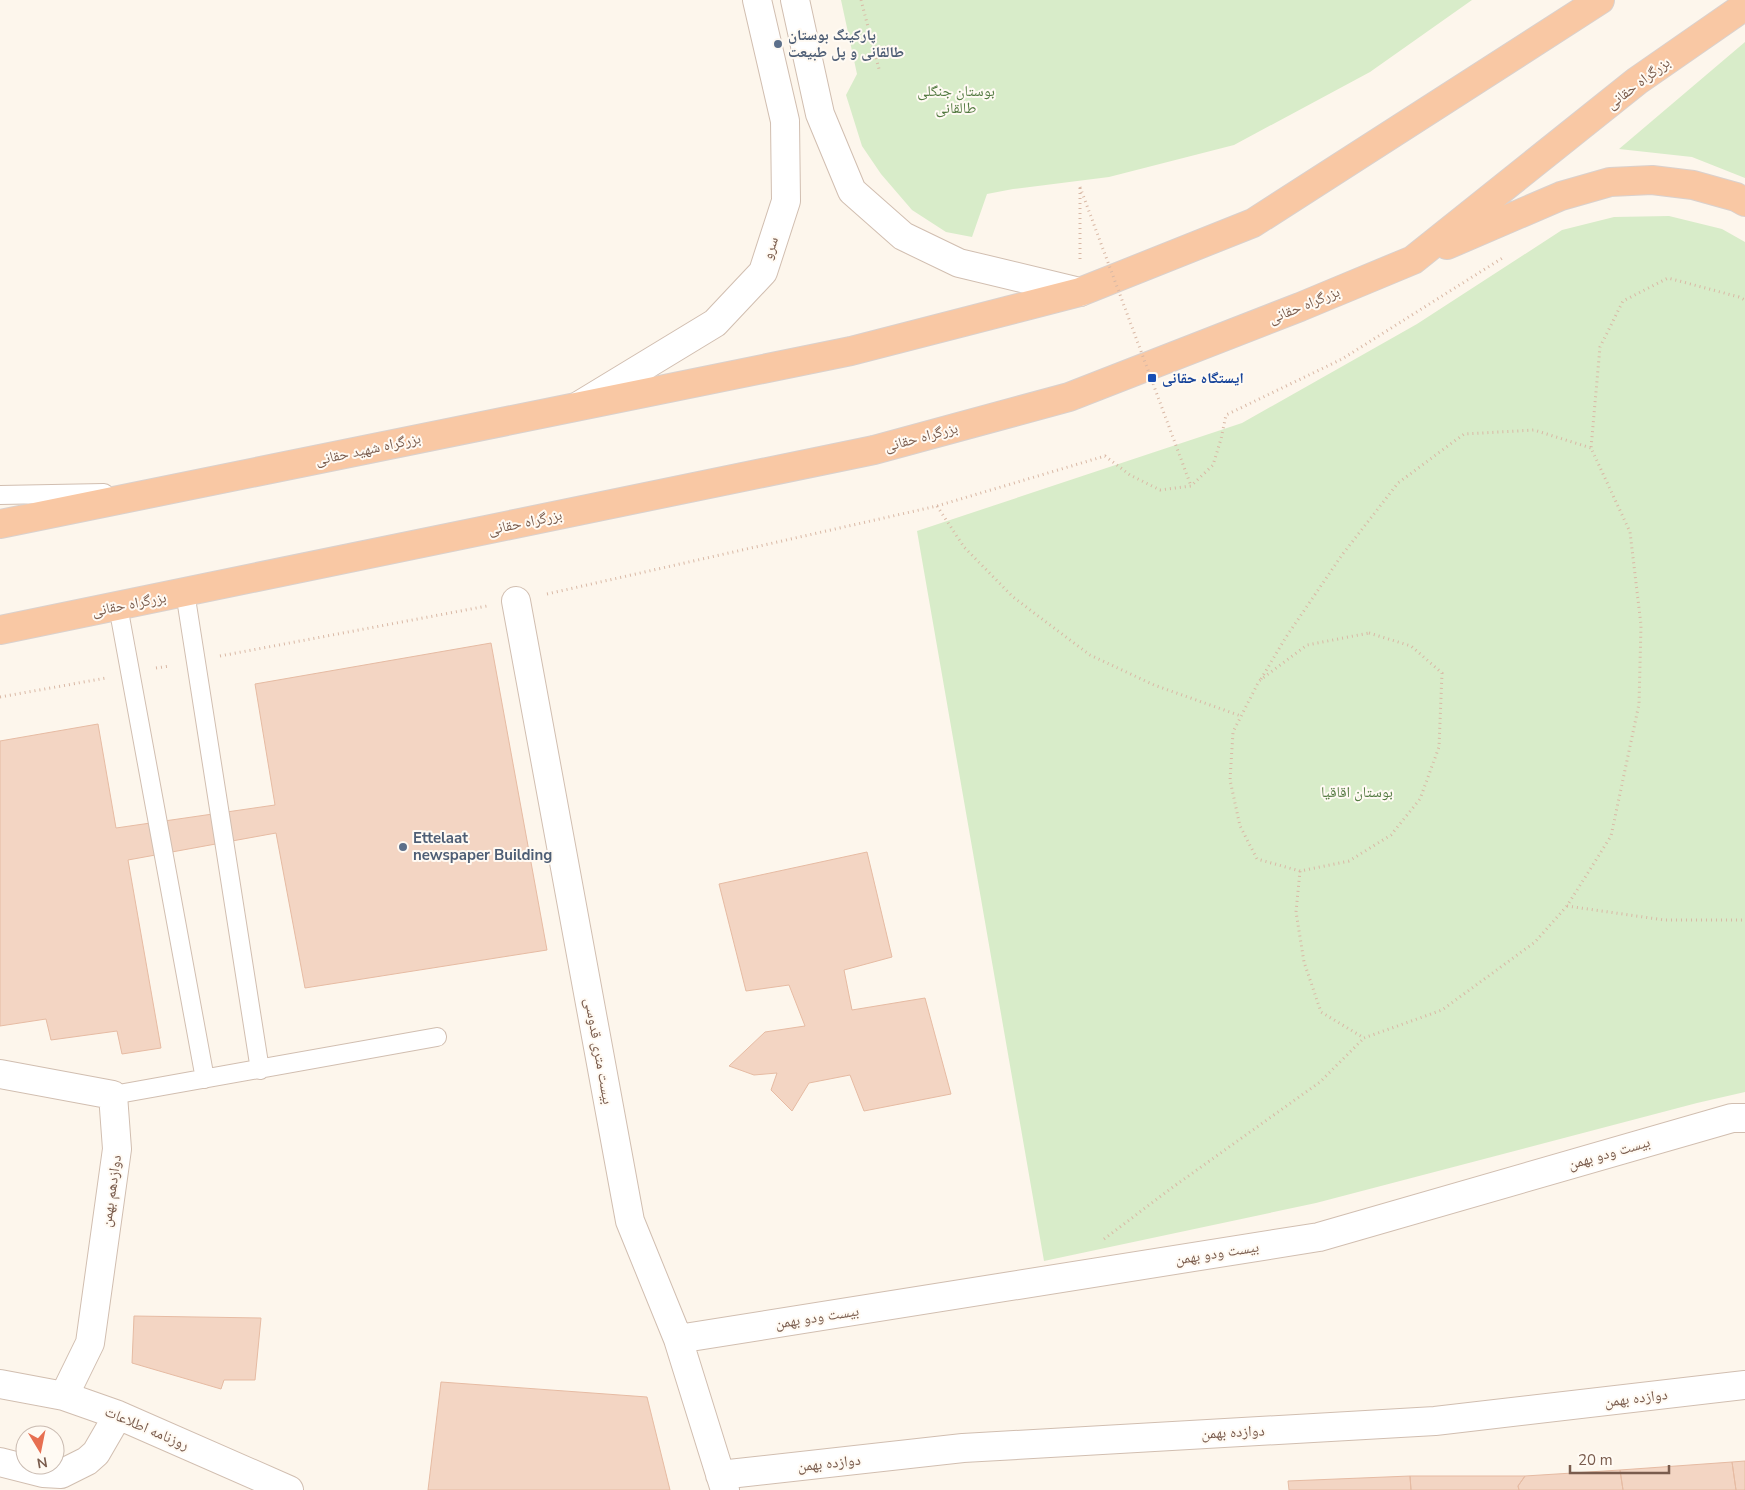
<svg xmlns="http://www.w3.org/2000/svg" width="1745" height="1490" viewBox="0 0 1745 1490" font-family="'Nunito Sans','Noto Naskh Arabic',sans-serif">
<rect width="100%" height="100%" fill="#fdf6ec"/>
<!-- green -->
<path fill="#d8ecc9" d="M841,0H1472L1370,72L1234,145L1109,177L1013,189L987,194L972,237L946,232L912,210L881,174L862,146L846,95L857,74Z
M1745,42V178L1692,157L1619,149Z
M1669,216L1722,229L1745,242V1092L1697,1103L1316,1203L1044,1261L917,531L1242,423L1417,324L1562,230L1614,217Z"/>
<!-- building -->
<path fill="#f3d5c3" stroke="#e6bba3" d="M491,643L547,950L305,988L276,833L128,860L161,1048L122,1054L117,1031L51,1040L46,1019L0,1026V741L98,724L116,828L275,805L255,684Z
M867,852L892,957L844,970L852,1010L925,998L951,1094L864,1111L850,1075L809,1083L792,1111L771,1090L777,1073L754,1075L729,1066L765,1032L805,1026L789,985L746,991L719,884Z
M134,1316L261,1318L255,1380H224L221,1389L132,1363Z
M441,1382L647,1397L670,1490H428Z
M1745,1461V1490H1736L1732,1462Z
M1732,1462L1736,1490H1623L1620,1470Z
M1620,1470L1623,1490H1519L1518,1486L1525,1476Z
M1410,1476H1525L1518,1486L1519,1490H1411Z
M1410,1476L1411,1490H1289L1288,1481Z"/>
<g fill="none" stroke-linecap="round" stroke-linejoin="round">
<!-- service casing -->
<g stroke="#d1beb0" stroke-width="20">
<path id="service" d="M0,495L104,493
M185,592L260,1070
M118,606L205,1079
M113,1095L437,1037"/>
</g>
<!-- minor casing -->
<g stroke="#d1beb0" stroke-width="30">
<path id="minor" d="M516,601L630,1221L678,1339L725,1490
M0,1074L113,1095L117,1149L90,1343L64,1396
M678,1339L1319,1237L1732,1118H1745
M0,1384L64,1396L118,1415L289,1490
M0,1462L43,1473L61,1474L87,1461L96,1453L118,1415
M720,1475L963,1448L1435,1421L1745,1385"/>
</g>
<!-- tertiary casing -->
<g stroke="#d1beb0" stroke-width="30">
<path id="tertiary" d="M795,0L820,114L852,191L903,236L959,263L1080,292
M580,405L715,323L763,272L786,201L785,121L757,0"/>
</g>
<!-- trunk casing -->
<g stroke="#dad1cd" stroke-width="30">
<path id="trunk" d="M1447,245L1561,196L1610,182L1652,180L1693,185L1736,197L1745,202
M0,524L851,351L1080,292L1253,223L1600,0
M0,630L874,450L1069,397L1300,307L1413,260L1637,81L1745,6"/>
</g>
<!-- path -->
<path stroke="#d9b8a5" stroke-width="3" stroke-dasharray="1 4" stroke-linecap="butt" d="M861,0L879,69
M1080,259V187
M937,506L964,547L1013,597L1090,655L1154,685L1241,716
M547,594L937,506L1105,456L1130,475L1160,490L1191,486L1213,465L1221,439L1226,415L1342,359L1504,257
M1369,633L1411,646L1442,673L1439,747L1420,799L1391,835L1349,861L1300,871L1257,859L1240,826L1230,780L1233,732L1259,681L1307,645Z
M220,656L487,606
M156,668L170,666
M1261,679L1286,637L1342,555L1398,483L1464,434L1534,430L1591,448
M0,697L106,678
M1300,871L1296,912L1304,962L1321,1012L1364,1038L1442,1010L1535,942L1567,906L1611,836L1639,704L1641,625L1630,532L1591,448L1600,347L1623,301L1668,278L1739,297L1745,300
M1567,906L1664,920H1745
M1104,1239L1173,1187L1320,1082L1364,1038"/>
<!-- service -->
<use href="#service" stroke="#fff" stroke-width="18"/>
<!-- minor -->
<use href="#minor" stroke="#fff" stroke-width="28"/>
<!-- tertiary -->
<use href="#tertiary" stroke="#fff" stroke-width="28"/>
<!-- trunk -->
<use href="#trunk" stroke="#f9c8a4" stroke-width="28"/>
<!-- path-bridge -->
<path stroke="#d9b8a5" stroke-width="3" stroke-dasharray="1 4" stroke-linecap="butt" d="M1080,187L1191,486"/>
</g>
<!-- markers -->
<g fill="#5c6f8a" stroke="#fffaf3" stroke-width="2">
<circle cx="778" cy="44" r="5"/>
<circle cx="403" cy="847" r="5"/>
</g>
<rect fill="#1a4fb4" stroke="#fffaf3" stroke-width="2" x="1147" y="373" width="10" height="10" rx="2.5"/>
<g text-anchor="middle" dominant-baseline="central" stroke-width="4" stroke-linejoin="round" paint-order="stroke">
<!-- service labels -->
<g font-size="15" font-weight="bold" fill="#4e5e75" stroke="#fffaf3" text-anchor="start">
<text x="788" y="35">پارکینگ بوستان<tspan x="788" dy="17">طالقانی و پل طبیعت</tspan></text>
<text x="413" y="838">Ettelaat<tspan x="413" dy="17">newspaper Building</tspan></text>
</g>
<!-- street labels -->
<g font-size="15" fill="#7a5c4d" stroke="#fffaf3">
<text transform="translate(1638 83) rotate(-37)">بزرگراه حقانی</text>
<text transform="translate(770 248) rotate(-72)">سرو</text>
<text transform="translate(1304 305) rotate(-22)">بزرگراه حقانی</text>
<text transform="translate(921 437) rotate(-15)">بزرگراه حقانی</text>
<text transform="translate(368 449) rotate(-12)">بزرگراه شهید حقانی</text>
<text transform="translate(525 522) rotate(-12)">بزرگراه حقانی</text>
<text transform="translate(129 604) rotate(-11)">بزرگراه حقانی</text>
<text transform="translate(599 1051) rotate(80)">بیست متری قدوسی</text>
<text transform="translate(1609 1153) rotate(-16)">بیست ودو بهمن</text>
<text transform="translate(111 1191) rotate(-82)">دوازدهم بهمن</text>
<text transform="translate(1217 1253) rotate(-9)">بیست ودو بهمن</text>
<text transform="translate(817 1317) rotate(-9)">بیست ودو بهمن</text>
<text transform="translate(1636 1398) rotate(-7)">دوازده بهمن</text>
<text transform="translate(147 1428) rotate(23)">روزنامه اطلاعات</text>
<text transform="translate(1233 1432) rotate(-3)">دوازده بهمن</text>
<text transform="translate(829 1463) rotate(-6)">دوازده بهمن</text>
</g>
<!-- park labels -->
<g font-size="15" fill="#537a41" stroke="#fffaf3">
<text x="956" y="91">بوستان جنگلی<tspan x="956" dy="17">طالقانی</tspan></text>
<text x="1357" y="792">بوستان اقاقیا</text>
</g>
<!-- transit labels -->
<g font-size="15" font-weight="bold" fill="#164399" stroke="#fffaf3" text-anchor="start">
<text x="1162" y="378">ایستگاه حقانی</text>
</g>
</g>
<!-- north arrow -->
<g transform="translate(40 1450) rotate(170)"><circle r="24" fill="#fffaf3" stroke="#cabbb1"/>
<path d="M0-4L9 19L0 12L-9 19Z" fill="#e76f51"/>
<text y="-8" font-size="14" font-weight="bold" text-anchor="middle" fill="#7a5c4d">N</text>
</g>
<!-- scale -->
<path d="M1570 1465v8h99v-8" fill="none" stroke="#7a5c4d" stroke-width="2.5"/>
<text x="1578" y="1465" font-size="15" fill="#7a5c4d" stroke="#fffaf3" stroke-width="4" paint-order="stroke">20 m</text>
</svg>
